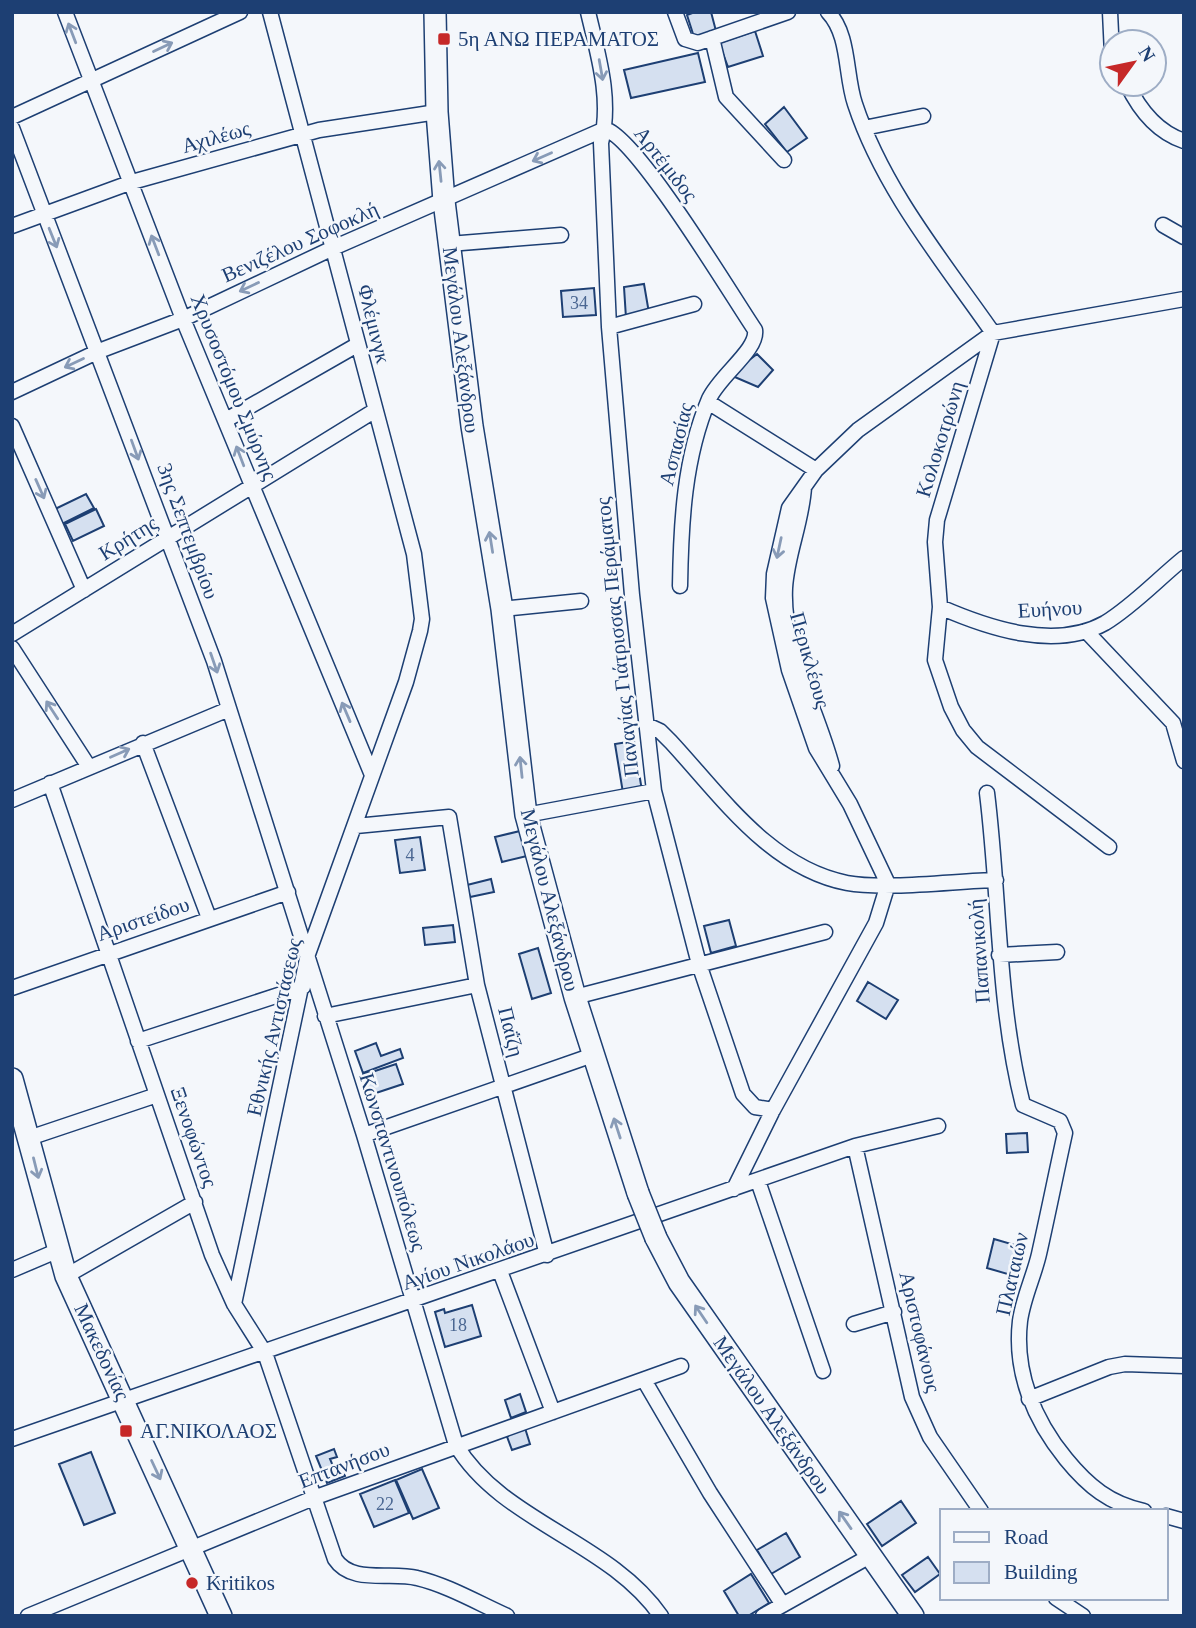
<svg xmlns="http://www.w3.org/2000/svg" width="1196" height="1628" viewBox="0 0 1196 1628" font-family="Georgia,serif">
<rect width="100%" height="100%" fill="#f4f7fb"/>
<!-- building -->
<path fill="#d5e0f0" stroke="#1d3f73" stroke-width="2" d="M695,12H711L716,31L694,37L687,15Z
M755,31L763,56L728,67L719,43Z
M698,53L705,82L631,98L624,70Z
M784,107L807,138L787,152L765,124Z
M644,284L649,313L626,318L624,287Z
M594,288L596,315L563,317L561,291Z
M757,354L773,370L758,387L730,375Z
M86,494L94,508L62,524L55,509Z
M96,509L104,526L73,541L65,524Z
M634,741L642,791L623,793L615,744Z
M520,831L527,856L502,862L495,837Z
M420,837L425,870L400,873L395,840Z
M491,879L494,892L470,897L467,885Z
M729,920L736,946L711,953L704,926Z
M453,925L455,942L425,945L423,928Z
M538,948L551,993L532,999L519,954Z
M868,982L898,1000L886,1019L857,1001Z
M376,1043L381,1056L400,1049L403,1058L363,1073L355,1051Z
M396,1064L403,1084L370,1095L363,1075Z
M1027,1133L1028,1152L1007,1153L1006,1134Z
M994,1239L1025,1248L1018,1277L987,1268Z
M472,1305L481,1336L445,1347L435,1312L444,1309L445,1313Z
M520,1394L526,1412L511,1418L505,1400Z
M525,1428L530,1444L512,1450L506,1434Z
M334,1449L337,1457L330,1459L335,1471L342,1469L345,1476L327,1483L316,1456Z
M91,1452L115,1513L84,1525L59,1464Z
M422,1469L439,1508L413,1519L396,1480Z
M395,1480L409,1513L374,1527L360,1494Z
M901,1501L916,1523L882,1546L867,1524Z
M786,1533L800,1557L771,1574L757,1550Z
M928,1557L940,1574L915,1592L902,1575Z
M751,1574L769,1603L748,1616H739L724,1591Z"/>
<g fill="none" stroke-linecap="round" stroke-linejoin="round">
<!-- street casing -->
<g stroke="#1d3f73" stroke-width="17">
<path id="street" d="M65,12L183,319L372,775
M588,12C598,55 612,99 601,143L609,327L632,595L654,791L699,964L743,1094L755,1107L773,1110
M675,12L685,39L698,43L788,12
M828,12C850,35 845,75 855,104C883,189 942,260 993,333L937,520L935,542L940,607L935,660L951,707L963,730L977,747L1109,847
M1110,12L1112,54
M712,38L726,97L784,160
M1127,84C1139,109 1157,132 1184,141
M12,117L240,12
M12,128L214,661L364,1135L456,1445C502,1522 609,1541 661,1616
M864,128L923,116
M605,129C638,139 730,293 755,330C758,350 720,375 709,399C684,458 681,523 680,586
M1163,225L1184,237
M12,226L132,182L319,130L437,112
M449,244L561,235
M609,327L694,304
M12,392L99,351L183,319L333,248L605,129
M708,402L816,470
M226,420L357,345
M12,426L84,590
M804,487C802,522 787,554 785,588C782,650 817,709 832,766
M940,607C988,628 1055,651 1105,623C1133,606 1158,579 1184,558
M502,609L581,601
M1086,631L1173,723L1184,761
M12,634L374,411
M12,648L89,767
M647,725L660,731L671,742C721,796 770,868 847,883C885,890 955,881 996,880
M143,743L209,918
M50,783L212,1255L234,1304L265,1353L335,1559C352,1585 391,1571 417,1578C447,1585 478,1603 507,1616
M987,793C1000,898 997,1002 1023,1105L1060,1121L1065,1133C1056,1174 1048,1214 1039,1254C1034,1276 1023,1298 1020,1321C1014,1372 1034,1420 1066,1459C1088,1486 1110,1504 1144,1511
M12,800L229,709
M526,815L654,791
M356,826L449,817L477,985L547,1255
M999,955L1057,952
M12,988L288,892
M575,997L825,932
M325,1016L477,985
M138,1041L303,987
M364,1135L593,1055
M29,1138L157,1095
M855,1146L912,1397L930,1437L981,1511
M758,1181L823,1371
M734,1189L773,1110L876,923L888,884L850,804L816,748L789,670L773,598L774,574L789,508L816,470L858,430L993,333L1184,299
M12,1270L59,1250
M500,1271L553,1412
M66,1276L195,1202
M234,1304L308,954L406,682L420,631L422,619L414,554L270,12
M854,1324L894,1312
M644,1380L710,1493L783,1605
M1029,1399L1109,1367L1125,1364L1184,1366
M12,1439L855,1146L938,1126
M1166,1516L1184,1521
M1056,1598L1083,1616
M28,1616L316,1497L681,1366
M763,1616L870,1556"/>
</g>
<!-- secondary casing -->
<g stroke="#1d3f73" stroke-width="24">
<path id="secondary" d="M435,12L437,112L444,201L472,426L502,609L526,815L575,997L638,1193
M12,1079L66,1276L221,1616
M656,1238L679,1282L913,1616"/>
</g>
<!-- street -->
<use href="#street" stroke="#f4f7fb" stroke-width="14"/>
<!-- secondary -->
<use href="#secondary" stroke="#f4f7fb" stroke-width="21"/>
<!-- secondary-bridge casing -->
<g stroke="#1d3f73" stroke-width="24" stroke-linecap="butt">
<path id="secondary-bridge" d="M638,1193L656,1238"/>
</g>
<!-- secondary-bridge -->
<use href="#secondary-bridge" stroke="#f4f7fb" stroke-width="21"/>
</g>
<!-- one-way arrows -->
<defs><path id="oneway-shaft" d="M-6 0H5M1.5-3L5.5 0L1.5 3" fill="none" stroke-width="1.6" stroke-linecap="round" stroke-linejoin="round" transform="scale(1.75)"/></defs>
<g stroke="#889bb7">
<use href="#oneway-shaft" transform="translate(72 33) rotate(-111)"/>
<use href="#oneway-shaft" transform="translate(163 47) rotate(-25)"/>
<use href="#oneway-shaft" transform="translate(601 70) rotate(80)"/>
<use href="#oneway-shaft" transform="translate(542 157) rotate(156)"/>
<use href="#oneway-shaft" transform="translate(440 171) rotate(-96)"/>
<use href="#oneway-shaft" transform="translate(53 238) rotate(68)"/>
<use href="#oneway-shaft" transform="translate(155 245) rotate(-111)"/>
<use href="#oneway-shaft" transform="translate(249 287) rotate(155)"/>
<use href="#oneway-shaft" transform="translate(74 363) rotate(155)"/>
<use href="#oneway-shaft" transform="translate(135 450) rotate(70)"/>
<use href="#oneway-shaft" transform="translate(240 456) rotate(-111)"/>
<use href="#oneway-shaft" transform="translate(40 489) rotate(66)"/>
<use href="#oneway-shaft" transform="translate(491 542) rotate(-99)"/>
<use href="#oneway-shaft" transform="translate(779 548) rotate(102)"/>
<use href="#oneway-shaft" transform="translate(214 663) rotate(71)"/>
<use href="#oneway-shaft" transform="translate(52 710) rotate(-123)"/>
<use href="#oneway-shaft" transform="translate(346 712) rotate(-113)"/>
<use href="#oneway-shaft" transform="translate(120 753) rotate(-24)"/>
<use href="#oneway-shaft" transform="translate(521 767) rotate(-96)"/>
<use href="#oneway-shaft" transform="translate(617 1128) rotate(-108)"/>
<use href="#oneway-shaft" transform="translate(36 1168) rotate(76)"/>
<use href="#oneway-shaft" transform="translate(701 1314) rotate(-124)"/>
<use href="#oneway-shaft" transform="translate(156 1470) rotate(65)"/>
<use href="#oneway-shaft" transform="translate(845 1520) rotate(-125)"/>
</g>
<!-- markers -->
<g fill="#c62828" stroke="#f4f7fb" stroke-width="2.5">
<rect x="437" y="32" width="14" height="14" rx="3.5"/>
<rect x="119" y="1424" width="14" height="14" rx="3.5"/>
<circle cx="192" cy="1583" r="7"/>
</g>
<g text-anchor="middle" dominant-baseline="central" stroke-width="5" stroke-linejoin="round" paint-order="stroke">
<!-- number labels -->
<g font-size="18" fill="#4b6792">
<text x="579" y="303">34</text>
<text x="410" y="855">4</text>
<text x="458" y="1325">18</text>
<text x="385" y="1504">22</text>
</g>
<!-- poi labels -->
<g font-size="21" fill="#1d3f73" stroke="#f4f7fb" text-anchor="start">
<text x="458" y="39">5η ΑΝΩ ΠΕΡΑΜΑΤΟΣ</text>
<text x="140" y="1431">ΑΓ.ΝΙΚΟΛΑΟΣ</text>
<text x="206" y="1583">Kritikos</text>
</g>
<!-- street labels -->
<g font-size="21" fill="#1d3f73" stroke="#f4f7fb">
<text transform="translate(216 137) rotate(-16)">Αχιλέως</text>
<text transform="translate(666 164) rotate(52)">Αρτέμιδος</text>
<text transform="translate(300 242) rotate(-24)">Βενιζέλου Σοφοκλή</text>
<text transform="translate(374 324) rotate(76)">Φλέμινγκ</text>
<text transform="translate(461 340) rotate(83)">Μεγάλου Αλεξάνδρου</text>
<text transform="translate(234 387) rotate(68)">Χρυσοστόμου Σμύρνης</text>
<text transform="translate(940 439) rotate(-73)">Κολοκοτρώνη</text>
<text transform="translate(676 444) rotate(-76)">Ασπασίας</text>
<text transform="translate(188 531) rotate(70)">3ης Σεπτεμβρίου</text>
<text transform="translate(128 538) rotate(-32)">Κρήτης</text>
<text transform="translate(1050 609) rotate(-3)">Ευήνου</text>
<text transform="translate(617 637) rotate(-96)">Παναγίας Γιάτρισσας Περάματος</text>
<text transform="translate(810 660) rotate(74)">Περικλέους</text>
<text transform="translate(550 900) rotate(76)">Μεγάλου Αλεξάνδρου</text>
<text transform="translate(143 919) rotate(-19)">Αριστείδου</text>
<text transform="translate(979 951) rotate(-94)">Παπανικολή</text>
<text transform="translate(274 1027) rotate(-77)">Εθνικής Αντιστάσεως</text>
<text transform="translate(511 1032) rotate(76)">Παΐζη</text>
<text transform="translate(194 1137) rotate(71)">Ξενοφώντος</text>
<text transform="translate(393 1162) rotate(73)">Κωνσταντινουπόλεως</text>
<text transform="translate(468 1261) rotate(-19)">Αγίου Νικολάου</text>
<text transform="translate(1012 1274) rotate(-77)">Πλαταιών</text>
<text transform="translate(920 1332) rotate(77)">Αριστοφάνους</text>
<text transform="translate(102 1352) rotate(65)">Μακεδονίας</text>
<text transform="translate(772 1415) rotate(55)">Μεγάλου Αλεξάνδρου</text>
<text transform="translate(344 1465) rotate(-21)">Επτανήσου</text>
</g>
</g>
<!-- border -->
<rect width="1196" height="1628" fill="none" stroke="#1d3f73" stroke-width="28"/>
<!-- legend -->
<rect x="940" y="1509" width="228" height="91" fill="#f4f7fb" stroke="#9eadc5" stroke-width="2"/>
<rect x="954" y="1532" width="35" height="10" fill="#f4f7fb" stroke="#9eadc5" stroke-width="2"/>
<text x="1004" y="1544" font-size="21" fill="#1d3f73">Road</text>
<rect x="954" y="1562" width="35" height="21" fill="#d5e0f0" stroke="#9eadc5" stroke-width="2"/>
<text x="1004" y="1579" font-size="21" fill="#1d3f73">Building</text>
<!-- north arrow -->
<g transform="translate(1133 63) rotate(57)"><circle r="33" fill="#f4f7fb" stroke="#9eadc5" stroke-width="2"/>
<path d="M0-5L12 26L0 18L-12 26Z" fill="#c62828"/>
<text y="-10" font-size="19" font-weight="bold" text-anchor="middle" fill="#1d3f73">N</text>
</g>
</svg>
